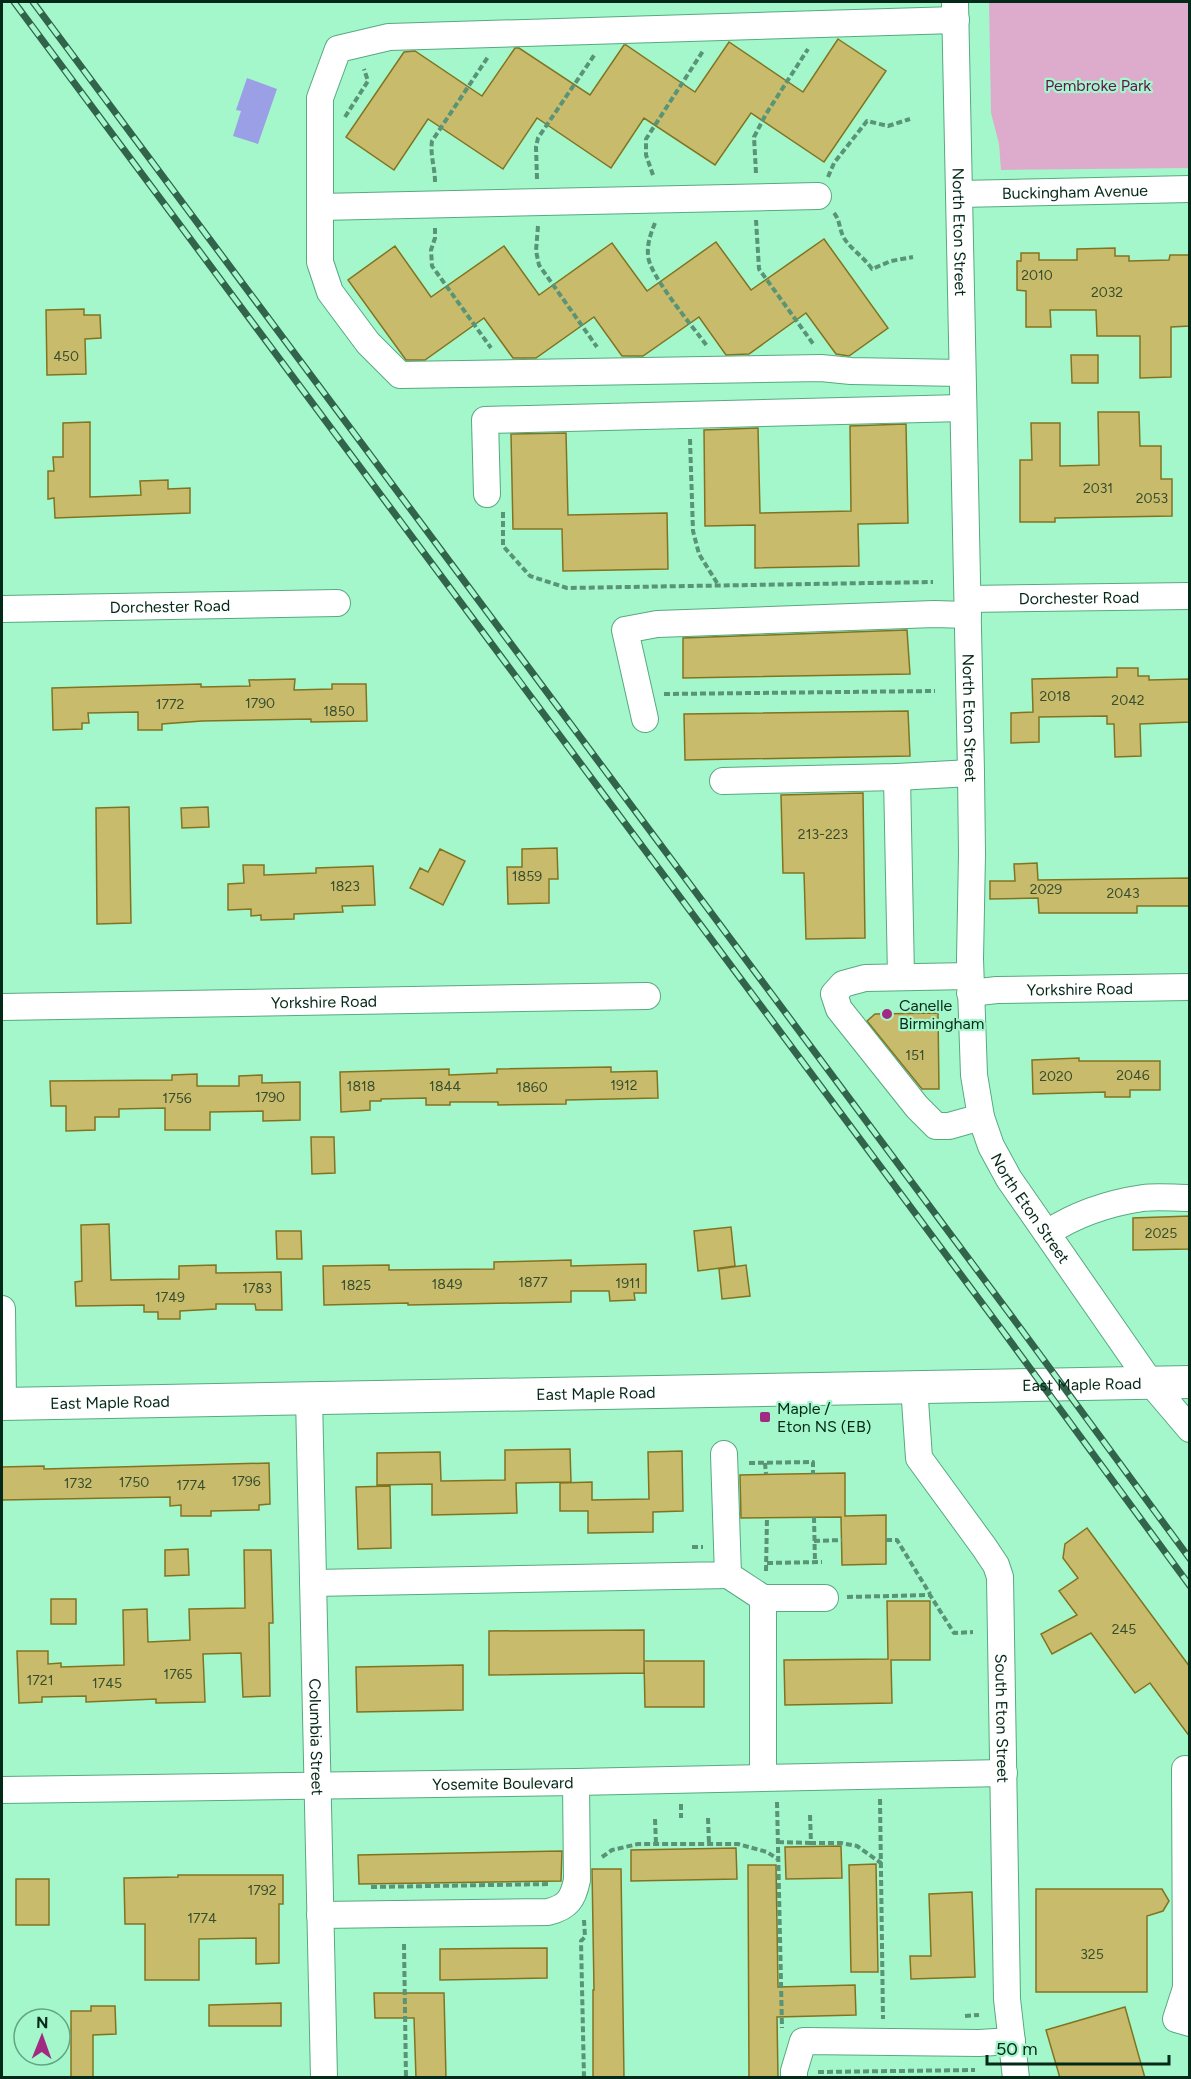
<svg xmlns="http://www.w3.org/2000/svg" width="1191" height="2079" viewBox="0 0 1191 2079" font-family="Figtree,sans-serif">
<rect width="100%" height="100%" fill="#a4f7cb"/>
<!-- green -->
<path fill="#ddaccc" d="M989,2H1189V168L1001,170L999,144L991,113Z"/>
<!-- water -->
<path fill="#9a9fe6" d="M247,78L277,89L258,144L233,136L241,111L236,110Z"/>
<!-- building -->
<path fill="#c8bb6c" stroke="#817421" stroke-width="1.5" d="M838,39L886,71L824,162L751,113L715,165L644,118L611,168L537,118L503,169L428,119L394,170L346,137L404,52L415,51L482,96L515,48H519L590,95L624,45H626L695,92L729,42L803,92Z
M824,239L888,328L849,356L836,354L806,313L749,354L726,355L699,317L643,356H622L594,317L536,358H513L484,318L425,360H406L348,280L395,246L431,297L504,246L539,295L612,243L647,291L716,242L751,290Z
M1115,248V256H1129V261L1169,260L1170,255H1190V326L1171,327V377L1140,378V336H1097L1096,310H1050L1051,327H1026V291L1017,290V261H1021V253H1039V260H1077V249Z
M84,309V315H100L101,338L85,339L86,374L47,375L46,310Z
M1071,355H1098V383H1072Z
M1098,412H1139L1140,446H1161V479H1172V516L1055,518V522H1020V460H1032L1031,423H1060V466L1099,465Z
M90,422V497L141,495L140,481L168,480V489L190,488V513L55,518L54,498L48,499V471H54L53,457H63V423Z
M906,424L908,523L858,524L859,566L755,568V525L705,526L704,430L758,428L760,513L851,511L850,426Z
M566,433L568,515L667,513L668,569L563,571L562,529H513L511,434Z
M907,630L910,674L683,678V638Z
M1117,668H1138V676H1149V680L1190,679V722L1140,724L1141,756L1115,757L1114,724H1107V716L1039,717V742L1011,743V713L1033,712L1032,679L1117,677Z
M295,679L294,690L332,689V684H366L367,721L311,722V719L202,721L162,724V730H138V712L88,713L89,723H82V729L53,730L52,688L201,684V687L250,686L249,680Z
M908,711L910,756L685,760L684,714Z
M863,793L865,938L806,939L804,873H783L781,795Z
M129,807L131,923L97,924L96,808Z
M208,807L209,827L182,828L181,808Z
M557,848L558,879H549V903L508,904L507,867H522V849Z
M440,849L465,861L443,905L410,888L420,868L428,872Z
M1037,863L1038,880L1190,878V906H1137V913H1039L1038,898L990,899V881H1015L1014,864Z
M243,865H264V875L316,873V868L373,866L375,905L342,906L343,912L294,914V919L261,920V915L251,916V909L228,910V884L244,883Z
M938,1013L939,1089H922L867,1021L875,1014Z
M1079,1058V1061H1160V1090H1130V1097H1105V1092L1033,1094L1032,1060Z
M611,1067V1072L657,1071L658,1098L566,1100V1104L498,1105V1102H450V1105H426V1098L381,1099V1101H370V1110L341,1112L340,1072L449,1069V1075L497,1073V1069Z
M197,1074V1086H239V1076L262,1075V1083L300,1082V1120L263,1121V1111L210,1112V1130H165V1108L119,1109V1117H95V1130L66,1131V1106H51L50,1081L172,1080V1075Z
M311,1137H334L335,1173L312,1174Z
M1190,1216V1249L1133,1250V1218Z
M109,1224L111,1280L179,1279V1266L216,1265V1273L281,1272L282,1310H256L255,1304H216V1309L180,1311V1319H158V1312H144V1305L76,1306L75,1282L82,1281L81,1225Z
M731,1227L735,1266L698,1271L694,1231Z
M276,1231H301L302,1259H277Z
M571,1260V1266L646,1264V1293H634L635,1300L610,1301L609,1291H571V1302L408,1305V1303L324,1305L323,1266L389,1265V1270L494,1269V1262Z
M746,1265L750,1296L722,1299L719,1269Z
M570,1449L571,1482L516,1483L517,1513L432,1515V1484L377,1485V1453L440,1452L441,1481L505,1480V1450Z
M682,1451L683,1511L653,1512V1532L588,1533V1511H560V1483L592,1482V1500L649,1499L648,1452Z
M269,1463L270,1504L259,1505V1510L211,1511V1516H181V1505L170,1506V1497L2,1500V1467L44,1466V1469Z
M845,1473V1516L886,1515V1564L842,1565L841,1517L741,1518L740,1475Z
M390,1486L391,1548L358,1549L356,1487Z
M1087,1528L1190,1667V1737L1150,1683L1135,1693L1091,1633L1052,1654L1041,1634L1077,1615L1059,1591L1078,1578L1063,1558L1065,1544Z
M188,1549L189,1575L165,1576V1550Z
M244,1550H271L273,1623H269L270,1696L243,1697L241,1653L203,1654L205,1702L156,1703V1699L86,1702V1696L42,1697V1702L19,1703L17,1651H48V1664L61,1663V1667L124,1665L123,1610L147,1609L148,1642L190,1640L189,1609L245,1608Z
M51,1599H76V1624H51Z
M887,1601H930V1660H891L892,1703L785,1705L784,1660L888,1659Z
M644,1630V1661H704V1707H645L644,1662V1673L489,1675V1631Z
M463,1665V1710L357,1712L356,1667Z
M841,1846L842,1878L786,1879L785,1847Z
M736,1848L737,1879L631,1881V1850Z
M562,1851L561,1881L359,1884L358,1855Z
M876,1864L878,1972H851L849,1865Z
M748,1865H776L778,1987L855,1985L856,2015L777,2017L778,2078H749Z
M592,1869H621L624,2078H593V1990H594Z
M178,1875H283V1904H279V1963L256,1964V1938L199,1939V1980H145V1924H125L124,1878L178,1877Z
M16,1879H49V1925H16Z
M1036,1889H1162L1169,1901L1163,1911L1147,1916V1992H1036Z
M972,1892L975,1977L911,1979L910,1956H931L929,1894Z
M547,1948V1978L440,1980V1949Z
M374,1993H444L446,2078H416L414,2018H375Z
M281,2003V2026H209V2005Z
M91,2006H115L116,2034L93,2035V2078H71V2011H91Z
M1125,2007L1145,2078H1060L1046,2030Z"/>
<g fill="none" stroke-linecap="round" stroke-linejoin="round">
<!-- minor casing -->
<g stroke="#57a980" stroke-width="28">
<g id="minor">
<path id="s1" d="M955,2L971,773L972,854L970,959L974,1075L981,1117L991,1146L1009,1179L1150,1382L1190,1429"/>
<path d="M956,20L389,37L338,49L320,98V262L330,292L368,343L400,375L821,368L851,371L962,373"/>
<path id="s2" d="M959,194L1190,189"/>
<path d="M320,207L818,196"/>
<path d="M487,494L485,420L963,408"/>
<path id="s3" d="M968,599L1190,596"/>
<path id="s4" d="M2,609L337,603"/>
<path d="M645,719L625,630L657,624L934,614L968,615"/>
<path d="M897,777L901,976"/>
<path d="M723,781L897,777L971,773"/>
<path d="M970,976L865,978L843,984L834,994L839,1009L917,1107L936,1126H949L981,1117"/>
<path id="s5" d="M970,993L997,990L1190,987"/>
<path id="s6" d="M2,1007L647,996"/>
<path d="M1047,1233C1076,1214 1109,1203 1143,1198C1158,1196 1174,1198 1190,1198"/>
<path d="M2,1309L3,1404"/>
<path id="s7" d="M914,1386L919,1458L984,1547L996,1565L1000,1577L1007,1999L1016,2078"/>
<path id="s8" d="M309,1397L324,2078"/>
<path d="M728,1575L763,1598V1777"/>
<path d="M313,1583L728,1575L724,1454"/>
<path d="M763,1598H825"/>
<path d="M1185,1769L1186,1988L1176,2019L1190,2023"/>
<path id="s9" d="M2,1790L576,1782L1004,1773"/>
<path d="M320,1915L548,1912C568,1907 573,1899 577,1880L576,1782"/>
<path d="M794,2078V2071L803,2041L979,2043L1012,2041"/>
</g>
</g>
<!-- major casing -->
<g stroke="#57a980" stroke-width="34">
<g id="major">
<path id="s10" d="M2,1404L1190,1382"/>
</g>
</g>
<!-- path -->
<path stroke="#589475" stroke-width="4" stroke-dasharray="6 3" stroke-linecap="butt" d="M345,117L368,81L364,69
M756,173L754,137L766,114L808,49
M653,175L646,155V139L703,51
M828,177L834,163L867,121L888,126L910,119
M537,179L536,147L538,138L595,54
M435,182C435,167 430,156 432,141L488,57
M834,213C840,220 839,228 843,236C847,246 865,258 872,269L891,261L913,257
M756,220L759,269L814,345
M655,223C651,233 647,243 648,255C648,274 694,328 707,346
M538,226L536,251L539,265L597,347
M435,228V238L431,250L432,266L491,348
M690,439L693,531L699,554L719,586
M503,512V546L530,576L567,588L933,582
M664,694L935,691
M749,1463L813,1462V1474
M765,1463L766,1474
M814,1517L815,1563
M886,1540H897L930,1594
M814,1541L842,1540
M692,1547H703
M767,1563L822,1562
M766,1571L767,1518
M847,1597L930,1595L954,1633L973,1632
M880,1799L883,2019
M777,1802L782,2028
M681,1804V1818
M810,1815L811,1843H841L857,1846L881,1863
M708,1818L709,1844
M655,1819L656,1844
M778,1842L811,1843
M602,1857L612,1850L638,1844H738L767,1852L779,1860
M371,1887L550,1884
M584,1920L585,1937L581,1941L584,2078
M404,1944L406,2078
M965,2016L979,2015
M818,2072L975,2070"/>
<!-- minor -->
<use href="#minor" stroke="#fff" stroke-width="26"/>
<!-- major -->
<use href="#major" stroke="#fff" stroke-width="32"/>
<!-- rail casing -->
<g stroke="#32634b" stroke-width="7">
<path id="rail" d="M14,2L1002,1330L1190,1586
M33,2L1021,1329L1190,1559"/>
</g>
<!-- rail -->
<use href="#rail" stroke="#a4f7cb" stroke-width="4.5" stroke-dasharray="14" stroke-linecap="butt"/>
</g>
<!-- markers -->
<g fill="#a12a83" stroke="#a4f7cb" stroke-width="2">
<circle cx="887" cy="1014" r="6"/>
<rect x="759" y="1411" width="12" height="12" rx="3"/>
</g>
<g text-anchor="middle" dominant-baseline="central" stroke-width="4.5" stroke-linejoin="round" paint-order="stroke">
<!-- number labels -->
<g font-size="14" fill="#364e2e">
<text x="1037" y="275">2010</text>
<text x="1107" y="292">2032</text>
<text x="66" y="356">450</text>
<text x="1098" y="488">2031</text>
<text x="1152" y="498">2053</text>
<text x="1055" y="696">2018</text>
<text x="1128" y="700">2042</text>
<text x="260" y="703">1790</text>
<text x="170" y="704">1772</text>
<text x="339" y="711">1850</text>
<text x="823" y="834">213-223</text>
<text x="527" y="876">1859</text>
<text x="345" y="886">1823</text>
<text x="1046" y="889">2029</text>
<text x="1123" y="893">2043</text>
<text x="915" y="1055">151</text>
<text x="1133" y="1075">2046</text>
<text x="1056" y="1076">2020</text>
<text x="624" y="1085">1912</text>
<text x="361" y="1086">1818</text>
<text x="445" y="1086">1844</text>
<text x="532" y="1087">1860</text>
<text x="270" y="1097">1790</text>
<text x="177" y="1098">1756</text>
<text x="1161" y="1233">2025</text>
<text x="533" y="1282">1877</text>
<text x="628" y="1283">1911</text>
<text x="447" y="1284">1849</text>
<text x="356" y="1285">1825</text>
<text x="257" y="1288">1783</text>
<text x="170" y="1297">1749</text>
<text x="246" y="1481">1796</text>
<text x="134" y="1482">1750</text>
<text x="78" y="1483">1732</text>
<text x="191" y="1485">1774</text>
<text x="1124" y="1629">245</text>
<text x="178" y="1674">1765</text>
<text x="40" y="1680">1721</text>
<text x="107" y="1683">1745</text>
<text x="262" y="1890">1792</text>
<text x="202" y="1918">1774</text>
<text x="1092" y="1954">325</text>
</g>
<!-- park labels -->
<g font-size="16" fill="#641350" stroke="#a4f7cb">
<text x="1098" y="85">Pembroke Park</text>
</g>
<!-- street labels -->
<g font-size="16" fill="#052919" stroke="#a4f7cb">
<text stroke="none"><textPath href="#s2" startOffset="116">Buckingham Avenue</textPath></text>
<text stroke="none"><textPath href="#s1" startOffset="230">North Eton Street</textPath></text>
<text stroke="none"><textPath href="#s3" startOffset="111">Dorchester Road</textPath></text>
<text stroke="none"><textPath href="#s4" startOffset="168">Dorchester Road</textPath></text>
<text stroke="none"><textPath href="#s1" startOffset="716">North Eton Street</textPath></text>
<text stroke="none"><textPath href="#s5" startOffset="110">Yorkshire Road</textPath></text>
<text stroke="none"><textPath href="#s6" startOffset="322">Yorkshire Road</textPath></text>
<text stroke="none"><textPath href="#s1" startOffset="1220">North Eton Street</textPath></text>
<text stroke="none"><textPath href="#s10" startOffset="1080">East Maple Road</textPath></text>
<text stroke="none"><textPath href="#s10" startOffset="594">East Maple Road</textPath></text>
<text stroke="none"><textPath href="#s10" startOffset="108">East Maple Road</textPath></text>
<text stroke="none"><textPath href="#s7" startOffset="358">South Eton Street</textPath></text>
<text stroke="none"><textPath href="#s8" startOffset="340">Columbia Street</textPath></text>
<text stroke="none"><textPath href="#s9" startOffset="501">Yosemite Boulevard</textPath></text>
</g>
<!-- poi labels -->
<g font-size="16" fill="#052919" stroke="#a4f7cb" text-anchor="start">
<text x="899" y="1005">Canelle<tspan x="899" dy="18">Birmingham</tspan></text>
<text x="777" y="1408">Maple /<tspan x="777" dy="18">Eton NS (EB)</tspan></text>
</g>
</g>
<!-- border -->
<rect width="1191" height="2079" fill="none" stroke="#052919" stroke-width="6"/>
<!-- north arrow -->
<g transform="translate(42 2037) rotate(1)"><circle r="28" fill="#a4f7cb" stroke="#64a584" stroke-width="1.5"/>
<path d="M0-4.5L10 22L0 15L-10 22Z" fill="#a12a83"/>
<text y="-9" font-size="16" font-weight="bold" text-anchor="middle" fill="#052919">N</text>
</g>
<!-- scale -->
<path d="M987 2055v9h182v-9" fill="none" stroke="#052919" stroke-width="3"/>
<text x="996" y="2055" font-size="18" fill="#052919" stroke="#a4f7cb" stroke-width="4.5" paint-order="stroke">50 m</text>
</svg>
